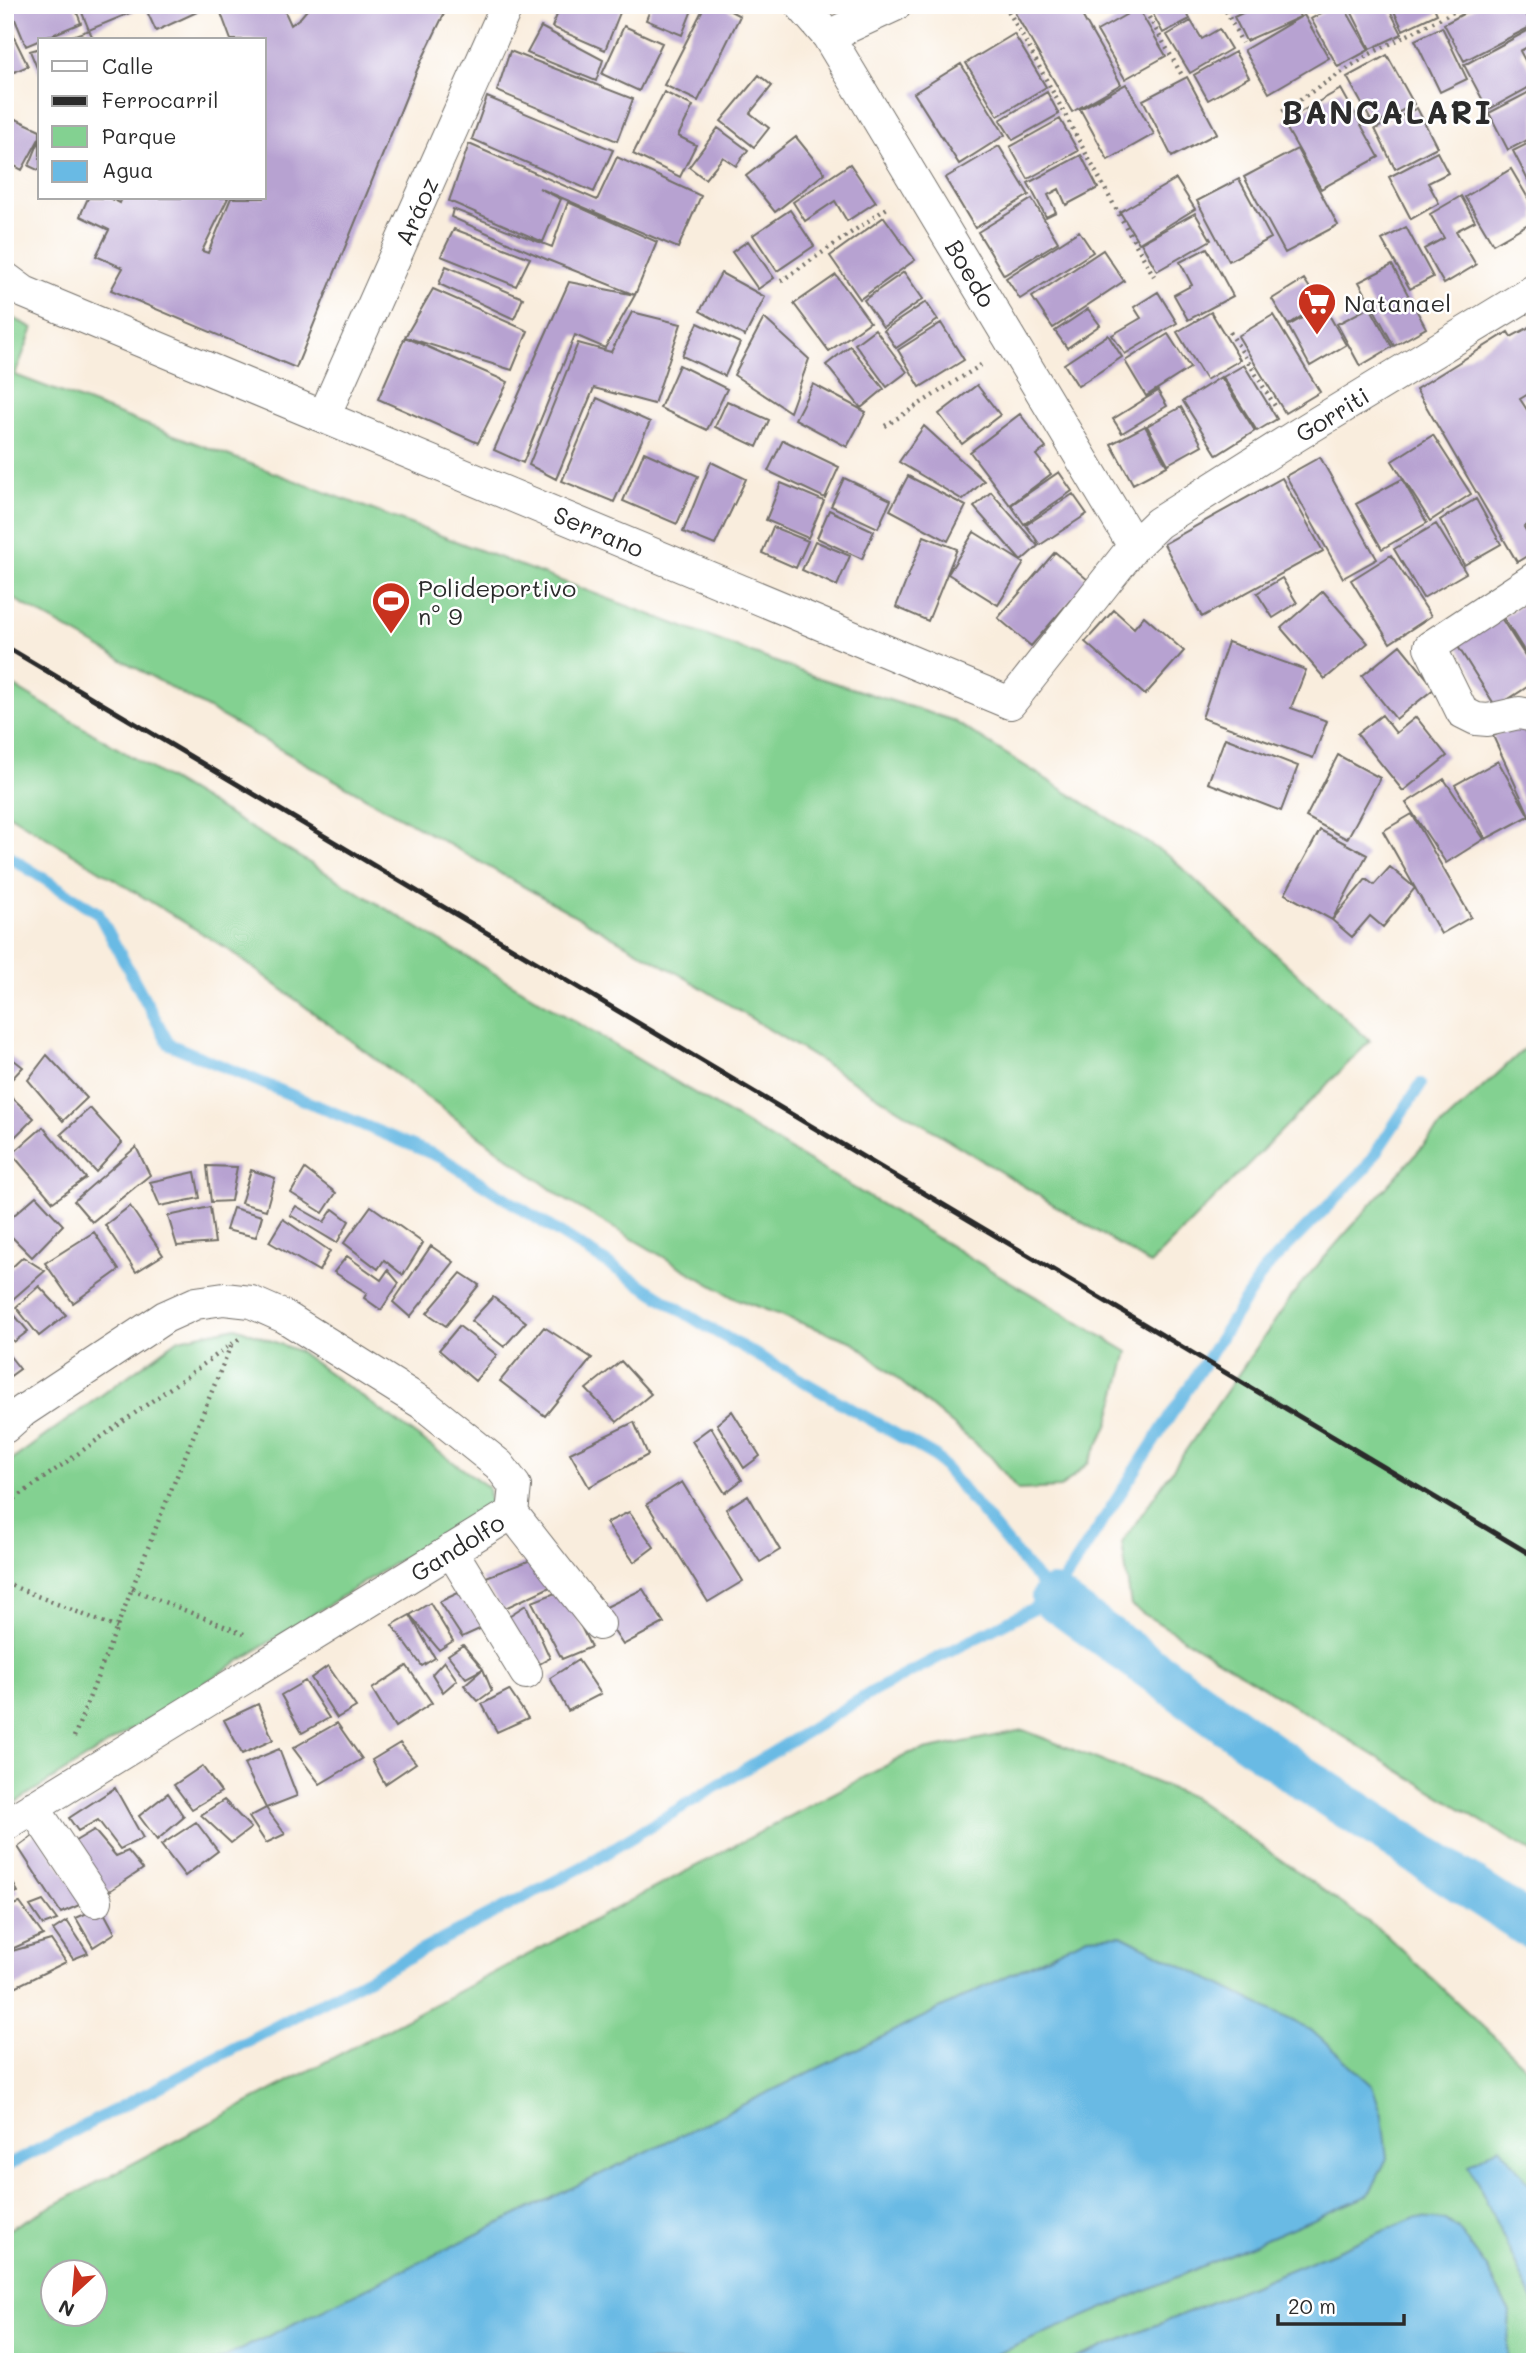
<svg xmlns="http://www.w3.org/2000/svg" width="1540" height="2367" viewBox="0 0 1540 2367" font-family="Mali,sans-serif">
<rect width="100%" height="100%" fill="#fff"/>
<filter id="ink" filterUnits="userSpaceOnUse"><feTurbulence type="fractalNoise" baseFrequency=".0143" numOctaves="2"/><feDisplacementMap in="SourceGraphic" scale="14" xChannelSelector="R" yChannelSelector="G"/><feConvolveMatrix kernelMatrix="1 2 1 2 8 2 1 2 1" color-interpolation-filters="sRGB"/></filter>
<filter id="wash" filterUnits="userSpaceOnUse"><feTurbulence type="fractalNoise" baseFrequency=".00686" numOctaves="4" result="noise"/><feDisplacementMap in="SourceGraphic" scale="28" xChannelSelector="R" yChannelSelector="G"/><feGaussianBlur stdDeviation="1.57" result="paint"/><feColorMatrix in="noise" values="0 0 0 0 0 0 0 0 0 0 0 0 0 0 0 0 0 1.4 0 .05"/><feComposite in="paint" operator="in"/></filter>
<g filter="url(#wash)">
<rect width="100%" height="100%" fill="#f9eddd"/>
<!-- green -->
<path fill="#83d191" stroke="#577e5e" stroke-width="2" fill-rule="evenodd" d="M5,314L33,328L15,375L813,676L952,720L1170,857L1370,1041L1150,1264L684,977L5,594Z
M5,681L1128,1352L1108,1426L1088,1463L1060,1488L1018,1490L991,1457L853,1342L734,1298L564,1199L229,950L5,812Z
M1535,1039V1854L1131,1606L1122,1543L1299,1286L1438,1129Z
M236,1327L298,1351L488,1487L490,1503L5,1809V1465L179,1339Z
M1023,1730L1192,1797L1385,1934L1535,2076V2362H5V2231L910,1753ZM52,2272H94V2314H52Z"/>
<!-- water -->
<path fill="#69bae4" stroke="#4a7288" stroke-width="2" d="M1121,1935L1311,2030L1372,2085L1382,2115L1387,2158L1369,2195L978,2362H215L1087,1937Z
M1500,2146L1535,2191V2305L1469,2165Z
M1415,2218L1446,2220L1458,2229L1488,2270L1510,2312L1507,2362H1067Z"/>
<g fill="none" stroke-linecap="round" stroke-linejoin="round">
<!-- stream -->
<path stroke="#69bae4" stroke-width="12" d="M5,854L98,913L169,1044L442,1158L704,1325L936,1457L1053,1598
M5,2167L586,1865L874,1691L1053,1598L1265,1269L1365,1169L1421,1084"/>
<!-- canal -->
<path stroke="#69bae4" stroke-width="44" d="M1053,1598L1303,1778L1535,1929"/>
</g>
<g id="blocks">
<!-- building -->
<path fill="#b7a2d1" d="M9,5H74L81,23L26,46Z
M79,5H141L142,8L89,30Z
M144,5H212L156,31Z
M218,5H282L291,25L301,17L311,5H425L444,14L417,70L296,368L111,290L123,268L96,256L109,230L80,216L88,198H110L120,203L122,198H228L202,251L208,253L231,198H264V40H231Z
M561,5H623L605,50L552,27Z
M652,5H694L682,35L646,20Z
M705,5H719L740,16L698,101L664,85Z
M1028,5H1076L1121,84L1072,112L1015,13Z
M1148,5H1182L1190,19L1163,33Z
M1259,5H1295L1300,17L1246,41L1234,17Z
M1336,5H1343L1369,50L1338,67L1311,19Z
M1348,5H1387L1402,34L1370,49Z
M1391,5H1433L1437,14L1403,30Z
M1480,5H1522L1532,26L1464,61L1444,24Z
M1138,8L1166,56L1125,79L1097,31Z
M1304,15L1329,58L1269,93L1244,50Z
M5,19L28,66L5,76Z
M1191,21L1202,39L1219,29L1231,49L1190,73L1167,35Z
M624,26L662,43L639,91L602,74Z
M541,27L603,60L596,81L527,53Z
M1442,27L1467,79L1440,92L1415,40Z
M89,30L94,40H61Z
M1529,30L1535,43L1520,51L1535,79V84L1488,110L1464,65Z
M1014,34L1046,87L998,116L966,63Z
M40,48V75L30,51Z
M510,51L633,99L617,141L497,91Z
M1235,52L1249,77L1208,100L1194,75Z
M1387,55L1414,104L1374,126L1347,77Z
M961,64L1005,135L959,164L914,93Z
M759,75L772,86L750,113L769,128L754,147L721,121Z
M1187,77L1217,133L1172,157L1143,100Z
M1126,84L1154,134L1108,160L1080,109Z
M1341,89L1379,157L1321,189L1283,122Z
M1535,89V136L1508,150L1489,113Z
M664,92L693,106L678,136L696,145L680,177L633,154Z
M1047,92L1059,114L1013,140L1000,120Z
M487,97L613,150L594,192L472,139Z
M1417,108L1437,147L1395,169L1375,129Z
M5,119H16L40,130V137L22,170L5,161Z
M1060,119L1078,151L1028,179L1010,147Z
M718,128L748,150L736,166L723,157L705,179L689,167Z
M796,137L825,173L775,212L746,176Z
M40,139V171L29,166Z
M1535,140V194L1513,151Z
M469,144L597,200L617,157L701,196L678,248L539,188L561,199L543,242L449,201Z
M999,146L1029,195L975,228L945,178Z
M1297,149L1338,225L1285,253L1244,177Z
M1437,152L1448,173L1428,183L1439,203L1411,219L1389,177Z
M1081,155L1098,188L1066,205L1059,189L1048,195L1056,212L1046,217L1028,183Z
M850,164L876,202L847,221L835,201L805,221L793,202Z
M1511,169L1535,210V220L1493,244L1465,197Z
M1176,179L1195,209L1139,243L1120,212Z
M1239,179L1271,238L1229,261L1197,201Z
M1461,196L1475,221L1456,231L1476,265L1444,284L1424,249L1444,238L1430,214Z
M1032,199L1058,242L1004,275L978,232Z
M568,202L657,242L635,295L548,260L451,217L453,209L552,247Z
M790,210L814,246L777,271L753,235Z
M1195,213L1211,240L1157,271L1141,243Z
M884,217L915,260L860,299L830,256Z
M1406,227L1433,277L1410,289L1382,240Z
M454,229L530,258L516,286L441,256Z
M1079,231L1093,252L1020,299L1006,278Z
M748,241L774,278L758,289L732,252Z
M1207,248L1233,296L1188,320L1174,295L1192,285L1180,262Z
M1103,250L1124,281L1053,328L1032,297Z
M1392,265L1426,328L1394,346L1359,282Z
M446,266L523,298L514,319L439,284Z
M904,272L923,299L883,327L864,300Z
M721,273L765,297L745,336L700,311Z
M836,275L870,322L829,351L794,304Z
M1304,279L1320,304L1288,325L1272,299Z
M569,282L635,295L605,348L575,335L523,463L494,450Z
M433,289L528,331L512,370L405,337Z
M1158,292L1177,323L1125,354L1112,335L1141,318L1134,307Z
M926,302L938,320L896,348L884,330Z
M1324,306L1346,345L1310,366L1288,326Z
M1370,307L1392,347L1360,366L1337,324Z
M1088,309L1100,325L1067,348L1055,331Z
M632,312L681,324L654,404L594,388L556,479L529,465L578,343L611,352Z
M1211,312L1240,360L1206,380L1177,332Z
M1273,315L1320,392L1285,413L1238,336Z
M764,318L809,359L790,412L734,375Z
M698,323L740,343L725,376L682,356Z
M941,323L964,360L920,387L898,350Z
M1535,324V390L1520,399L1535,422V520L1524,527L1535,546V551L1517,562L1416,389L1508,332L1511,337Z
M875,329L907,372L887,387L855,344Z
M1168,334L1190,368L1146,396L1125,361Z
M1108,335L1122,357L1078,386L1064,364Z
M405,337L508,382L478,443L378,399Z
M850,346L884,389L861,408L826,365Z
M679,365L727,389L707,430L660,408Z
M1244,365L1277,419L1257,431L1223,377Z
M1221,377L1255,431L1217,455L1183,401Z
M813,384L866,412L847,447L795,419Z
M977,385L1000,415L962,444L939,414Z
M1158,391L1167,406L1122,433L1113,419Z
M597,398L650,422L614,502L562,481Z
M727,401L769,420L757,447L715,427Z
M1181,407L1202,445L1168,464L1147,426Z
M1020,414L1046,448L1036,455L1051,474L1010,505L970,452Z
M924,426L984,481L963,500L899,462Z
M1145,426L1167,466L1133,484L1111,444Z
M1433,435L1471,494L1430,521L1392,461Z
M783,440L839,467L825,498L768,471Z
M644,452L698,476L677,524L623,501Z
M1320,457L1377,559L1343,578L1286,476Z
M711,462L746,479L715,545L683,532Z
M1059,472L1072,491L1024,524L1011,505Z
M908,476L966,506L948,541L890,510Z
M844,478L891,500L878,528L831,506Z
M1282,478L1323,551L1202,617L1164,544Z
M1402,479L1427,523L1382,549L1356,504Z
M781,483L824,501L808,538L766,520Z
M991,492L1038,546L1021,561L974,507Z
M1073,494L1087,514L1040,545L1026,525Z
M1476,499L1501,544L1464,565L1440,520Z
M829,510L874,531L862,559L817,538Z
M1436,524L1466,573L1423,598L1394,549Z
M773,527L808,541L796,568L762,553Z
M974,532L1024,563L998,605L948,574Z
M924,536L957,549L928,621L896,607Z
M815,541L850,556L837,586L802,570Z
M1055,552L1088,580L1031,646L998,618Z
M1391,555L1431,616L1390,643L1351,580Z
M1282,578L1297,603L1273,618L1257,593Z
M1323,591L1368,643L1325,679L1281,628Z
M1535,596V668L1503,617Z
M1114,610L1134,628L1144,616L1184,651L1145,695L1085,642Z
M1501,618L1535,671V682L1496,707L1457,645Z
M1228,642L1306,670L1291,708L1327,721L1313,758L1202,718Z
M1400,645L1435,688L1396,719L1362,676Z
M1382,715L1396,733L1416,717L1447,756L1403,791L1357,734Z
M1522,723L1535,750V815L1530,817L1493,736Z
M1225,738L1298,766L1281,811L1208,783Z
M1338,755L1380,778L1347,839L1306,817Z
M1498,761L1529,816L1486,839L1455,785Z
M1444,779L1484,839L1446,863L1406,803Z
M1412,814L1471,917L1441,934L1383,831Z
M1320,830L1367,855L1332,920L1285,894Z
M1390,867L1415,888L1383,927L1370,916L1352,937L1332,920L1366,879L1374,885Z
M5,1053L23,1067L8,1083L5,1081Z
M47,1055L87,1098L63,1121L28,1080Z
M5,1091L34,1118L12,1140L5,1134Z
M90,1108L122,1143L96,1172L61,1134Z
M43,1127L86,1178L53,1202L12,1154Z
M136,1147L150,1175L92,1222L74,1201Z
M207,1166L237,1167L231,1201L211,1202Z
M305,1169L336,1193L323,1213L291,1193Z
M251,1170L275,1178L266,1210L241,1203Z
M195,1172L200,1198L160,1206L150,1182Z
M36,1196L63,1225L32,1257L5,1230V1223Z
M130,1206L163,1255L136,1272L105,1225Z
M296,1206L324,1222L333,1209L349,1221L337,1243L290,1215Z
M371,1206L423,1243L403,1275L384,1260L378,1269L344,1243Z
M210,1207L215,1243L177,1246L168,1216Z
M233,1208L262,1216L256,1237L226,1230Z
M283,1219L330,1251L319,1271L269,1242Z
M94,1232L119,1270L73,1303L45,1263Z
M431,1246L454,1262L410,1317L393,1302Z
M347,1256L381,1280L388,1270L399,1283L381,1310L364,1298L367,1293L334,1272Z
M23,1257L45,1271L5,1306V1274Z
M461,1273L479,1285L446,1326L427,1313Z
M39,1286L66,1315L39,1336L16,1307Z
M493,1297L526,1322L504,1347L471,1321Z
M11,1311L28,1331L14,1342L5,1332V1317Z
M459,1326L497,1355L475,1381L439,1350Z
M544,1327L592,1358L545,1416L500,1381Z
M5,1350L20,1369L5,1380Z
M621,1361L651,1394L617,1422L586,1389Z
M732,1411L760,1456L744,1468L717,1424Z
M634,1422L648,1455L589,1487L570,1453Z
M711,1427L742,1480L725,1493L692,1441Z
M682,1482L743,1581L708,1602L647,1504Z
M748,1495L780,1550L760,1562L726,1509Z
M629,1512L654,1547L634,1562L606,1523Z
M531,1560L550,1587L503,1609L481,1579Z
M643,1589L664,1623L623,1645L600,1610Z
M563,1590L591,1647L562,1659L532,1602Z
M458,1593L484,1627L462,1637L439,1602Z
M430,1603L453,1641L439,1650L410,1615Z
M526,1605L550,1658L534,1667L507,1617Z
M410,1615L435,1658L422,1666L392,1625Z
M463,1645L483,1669L492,1691L478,1701L464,1685L483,1669L466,1678L448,1655Z
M578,1660L601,1694L568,1711L550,1678Z
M444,1661L457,1680L443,1692L432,1674Z
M328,1666L356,1707L337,1718L311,1678Z
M407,1666L432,1703L395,1727L372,1689Z
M305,1681L329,1718L302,1733L281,1695Z
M509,1690L528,1718L497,1732L482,1704Z
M258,1704L273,1740L242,1754L224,1720Z
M337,1723L362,1759L320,1784L293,1748Z
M400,1743L416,1763L385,1784L372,1760Z
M279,1749L297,1796L266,1808L244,1764Z
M202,1766L221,1792L192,1809L174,1785Z
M115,1788L143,1838L120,1849L98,1820L78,1831L69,1818Z
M168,1793L184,1817L157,1840L139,1816Z
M224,1800L251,1828L231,1843L201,1815Z
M266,1808L285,1834L266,1843L249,1817Z
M196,1822L218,1851L185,1876L161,1845Z
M94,1830L116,1856L128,1851L143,1869L108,1892L72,1843Z
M37,1833L84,1903L61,1913L18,1847Z
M5,1869L18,1892L5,1896Z
M43,1901L57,1920L43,1925L30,1906Z
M20,1903L43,1935L5,1952V1907Z
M101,1907L115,1933L93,1947L76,1918Z
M67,1921L88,1953L73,1959L53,1930Z
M51,1940L66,1962L15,1987L5,1971V1953Z"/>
</g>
</g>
<g filter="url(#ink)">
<use href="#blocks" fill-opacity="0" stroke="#736f69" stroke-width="2"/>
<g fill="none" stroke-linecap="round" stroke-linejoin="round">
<!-- minor casing -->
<g stroke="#736f69" stroke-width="34">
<path id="minor" d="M801,5L828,36L1134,546
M828,36L895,5
M5,278L24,292L1010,703L1134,546L1158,523L1294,437L1535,290
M324,416L507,5
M1535,578L1430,647L1462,712L1476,719L1488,720L1519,713L1535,716
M5,1427L23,1411L165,1317L196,1303L224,1299L251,1302L285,1317L422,1403L499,1465L515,1486L512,1513
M512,1513L599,1624
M451,1550L526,1673
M33,1807L96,1901
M5,1825L512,1513"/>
</g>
<!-- path -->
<path stroke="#736f69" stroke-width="4.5" stroke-dasharray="2 5" stroke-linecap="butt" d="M1005,5C1056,95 1102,187 1154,276
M1142,5L1183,77
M1223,5L1242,43
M1282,111L1370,54L1467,5
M781,281L887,208
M1230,332L1275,406
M5,342L12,325
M885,426L981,365
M5,1517L13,1500L239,1339
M5,1583L117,1628
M132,1589L244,1634
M74,1737L160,1517L231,1345"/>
<!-- minor -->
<use href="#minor" stroke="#fff" stroke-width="32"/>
<!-- rail -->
<path stroke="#2b2b2b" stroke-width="5" d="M5,646L1535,1557"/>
</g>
</g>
<!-- icons -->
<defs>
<g id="supermarket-pin" transform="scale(2.0125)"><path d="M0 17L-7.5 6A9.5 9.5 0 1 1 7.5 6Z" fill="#c8321e" stroke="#fff"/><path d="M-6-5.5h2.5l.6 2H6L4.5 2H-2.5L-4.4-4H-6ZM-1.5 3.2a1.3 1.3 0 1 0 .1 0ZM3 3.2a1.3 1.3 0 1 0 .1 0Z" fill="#fff"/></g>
<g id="stadium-pin" transform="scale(2.0125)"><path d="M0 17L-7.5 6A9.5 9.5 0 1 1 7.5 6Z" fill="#c8321e" stroke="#fff"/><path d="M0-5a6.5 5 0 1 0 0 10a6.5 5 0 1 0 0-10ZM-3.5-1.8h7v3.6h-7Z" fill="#fff"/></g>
</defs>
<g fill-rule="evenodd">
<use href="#supermarket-pin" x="1317" y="302"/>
<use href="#stadium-pin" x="391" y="601"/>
</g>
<g text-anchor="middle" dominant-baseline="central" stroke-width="5" stroke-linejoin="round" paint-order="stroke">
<!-- street labels -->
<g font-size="24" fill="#2b2b2b" stroke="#fff">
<text transform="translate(416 211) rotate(-66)">Aráoz</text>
<text transform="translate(971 273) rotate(59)">Boedo</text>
<text transform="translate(1332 414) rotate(-32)">Gorriti</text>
<text transform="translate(599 531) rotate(23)">Serrano</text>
<text transform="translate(457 1547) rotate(-32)">Gandolfo</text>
</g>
<!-- poi labels -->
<g font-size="24" fill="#2b2b2b" stroke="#fff" text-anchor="start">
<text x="1344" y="302">Natanael</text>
<text x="418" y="587">Polideportivo<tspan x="418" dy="28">n° 9</tspan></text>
</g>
<!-- district labels -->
<g font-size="32" font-weight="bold" letter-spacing="2" fill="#2b2b2b" stroke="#fff">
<text x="1387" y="111">BANCALARI</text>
</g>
</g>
<!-- margin -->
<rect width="1540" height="2367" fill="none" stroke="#fff" stroke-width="28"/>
<!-- legend -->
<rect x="38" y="38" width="228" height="161" fill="#ffffff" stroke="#aaaaaa" stroke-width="2"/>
<rect x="52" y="61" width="35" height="10" fill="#ffffff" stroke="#aaaaaa" stroke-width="2"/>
<text x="102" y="74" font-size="21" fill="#2b2b2b">Calle</text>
<rect x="52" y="96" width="35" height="10" fill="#2b2b2b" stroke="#aaaaaa" stroke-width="2"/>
<text x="102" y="108" font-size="21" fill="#2b2b2b">Ferrocarril</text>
<rect x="52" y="126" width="35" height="21" fill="#83d191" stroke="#aaaaaa" stroke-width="2"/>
<text x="102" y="144" font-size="21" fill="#2b2b2b">Parque</text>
<rect x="52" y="161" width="35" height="21" fill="#69bae4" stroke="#aaaaaa" stroke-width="2"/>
<text x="102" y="178" font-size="21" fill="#2b2b2b">Agua</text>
<!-- north arrow -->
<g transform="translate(74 2293) rotate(206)"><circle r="33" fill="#ffffff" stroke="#aaaaaa" stroke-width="2"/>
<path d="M0-5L12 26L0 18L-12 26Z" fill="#c8321e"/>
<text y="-10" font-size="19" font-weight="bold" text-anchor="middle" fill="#2b2b2b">N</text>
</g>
<!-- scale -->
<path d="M1278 2314v10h126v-10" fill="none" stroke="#2b2b2b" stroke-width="3.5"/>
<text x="1288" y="2314" font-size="21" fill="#2b2b2b" stroke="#ffffff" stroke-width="5" paint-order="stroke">20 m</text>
</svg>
